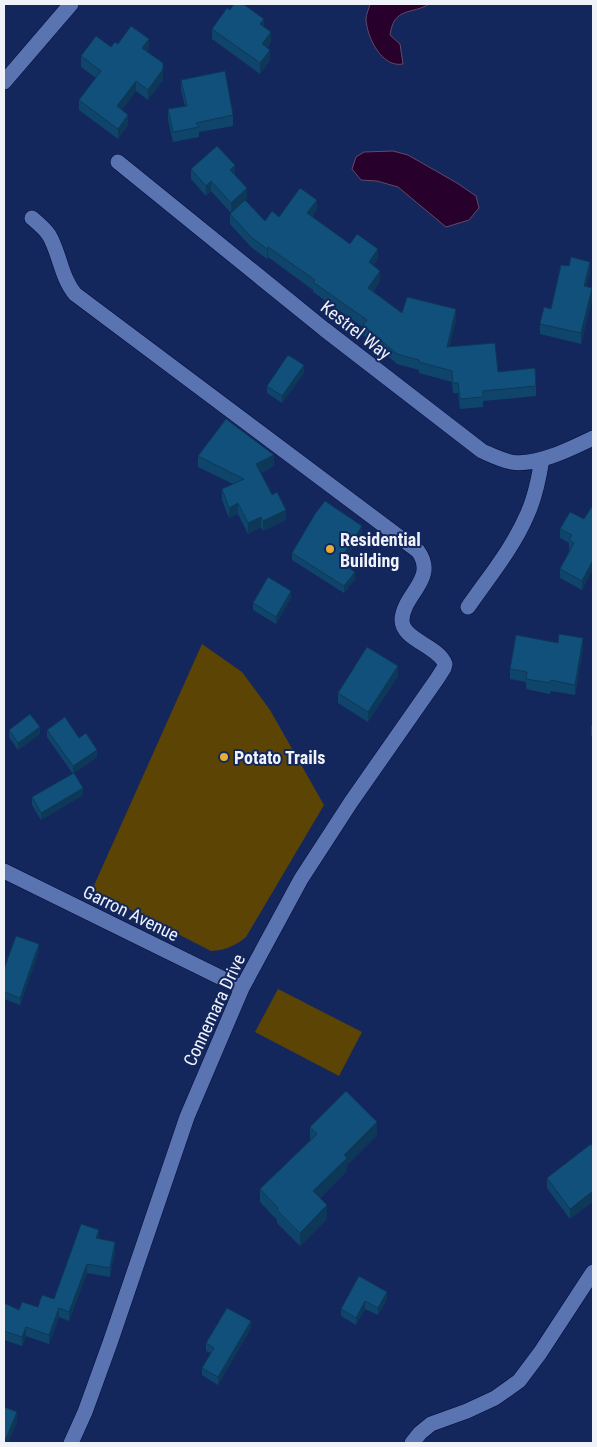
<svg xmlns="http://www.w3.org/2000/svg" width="597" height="1447" viewBox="0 0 597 1447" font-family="'Roboto Condensed',sans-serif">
<rect width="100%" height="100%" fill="#14275c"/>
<!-- green -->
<path fill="#5b4404" d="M202,644L242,672L270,710L324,805L246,937C235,946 226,950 211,951L92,890Z
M278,989L362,1032L339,1076L255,1032Z"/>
<!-- water -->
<path fill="#27002b" stroke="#634969" d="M370,4H429C412,15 394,6 390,35L400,44L403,64C382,68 367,38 366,19C366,15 369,8 370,4Z
M393,151L408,155L457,183L476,196L479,208L469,220L446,227L398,187L377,181L361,180L352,169L356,157L364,152Z"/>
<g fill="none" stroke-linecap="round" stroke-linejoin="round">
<!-- minor casing -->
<g stroke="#020c3f" stroke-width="16">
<path id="minor" d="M4,82L71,4
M118,162L324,329L482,451C491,455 501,460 511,462C535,467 572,448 593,438
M32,218C38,223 45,229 49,235C60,254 61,277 75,294L418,551C438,579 403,594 402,620C402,640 439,646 445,664L444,668L437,679L351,802L301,879L242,988L187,1117L110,1343L85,1412L71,1443
M468,607C488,578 513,548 527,515C535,498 539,478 542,459
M4,871L242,988
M412,1443L420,1433L431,1424L467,1411L495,1398L519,1381L540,1353L593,1272"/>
</g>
<!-- minor -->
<use href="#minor" stroke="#5974b0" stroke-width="15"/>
</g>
<!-- wall -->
<path fill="#0f456b" d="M230,10L264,27L271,42L267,48L270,60L260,74L212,39V29Z
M118,44L149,49L147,51L163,80L148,100L136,91L122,110L128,125L118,139L79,110V100L96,78L81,67V56L111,47Z
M181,80L233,115V126L199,132V137L173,142L168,120V109L185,106L181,90Z
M191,169L235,175L247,198L245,200L265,221L279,217L317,210L312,217L350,244L378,259L373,266L380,281L373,292L402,313L456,320L449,346L498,372L536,386V396L483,401V407L460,409L458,393H453L452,382L419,373V370L397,364L363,335V327L313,292V290L268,257L267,259L251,247L230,224V214L231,213L211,191L206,196L191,179Z
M590,272L586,287L592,299L581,344L540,334V324L551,309Z
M304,373L282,403L267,393V386Z
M198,456L274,466L261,473L286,520L263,531L261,527L248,534L238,514L229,518L222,500V489L233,484L198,467Z
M593,505V569L582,590L560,578V569L570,550H569V543L560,538V529L584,519Z
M362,533L342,563L355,579L344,593L292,560V553Z
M291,598L276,624L253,610V603Z
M583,648L575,695L551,691L550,694L526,689V682L510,679V669Z
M398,676L368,722L338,703V693Z
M593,724V737L591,735V726Z
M9,730L40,734L18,750L9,737Z
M47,730L97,757L74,773L83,795L41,820L32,805V797L73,774L47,737Z
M39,951L20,1005L4,999V969Z
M310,1127L377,1135L347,1165V1171L320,1198L327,1219L300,1246L277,1223V1220L260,1202V1189L310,1141Z
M591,1144L570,1219L547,1188V1178Z
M99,1239L115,1251L110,1277L87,1273L69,1321L59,1317L49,1344L26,1336L22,1346L4,1340V1303L19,1310L38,1307L54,1299Z
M359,1276L387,1299L378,1315L365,1309L356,1325L341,1316V1309Z
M251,1328L218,1385L202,1375V1368L211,1353L206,1351V1343Z"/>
<!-- shaded-wall -->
<path fill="#0d3857" d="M264,19V30L260,24Z
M271,32V42L262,55V44Z
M149,39V49L142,58V48Z
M270,50V60L260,74V63Z
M163,69V80L148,100V90Z
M136,81V91L117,117V106Z
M128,115V125L118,139V129Z
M235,165V176L230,170Z
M211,181V191L206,196V186Z
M247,188V198L231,213V203Z
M317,200V210L307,223V213Z
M268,247V257L267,259V249Z
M378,249V259L369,272V262Z
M590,262V272L584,297V286Z
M380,271V281L368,298V288Z
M592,288V299L581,344V333Z
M456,309V320L447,357V347Z
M304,365V373L282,403V396Z
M274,455V466L256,475V464Z
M238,503V514L229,518V508Z
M286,510V520L263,531V521Z
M261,517V527L248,534V523Z
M362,526V533L339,568V561Z
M593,560V569L582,590V581Z
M355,572V579L344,593V586Z
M291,591V598L276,624V617Z
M583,638V648L575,695V685Z
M398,666V676L368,722V712Z
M40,727V734L18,750V743Z
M97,750V757L73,774V766Z
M83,788V795L41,820V813Z
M39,944V951L20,1005V998Z
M377,1122V1135L347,1165V1171L313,1204V1191L344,1155Z
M593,1191V1202L570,1219V1209Z
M327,1205V1219L300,1246V1233Z
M99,1230V1239L96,1238Z
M115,1242V1251L110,1277V1268Z
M87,1264V1273L69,1321V1312Z
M387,1292V1299L378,1315V1308Z
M365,1301V1309L356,1325V1318Z
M59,1308V1317L49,1344V1335Z
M251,1321V1328L218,1385V1377Z
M26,1327V1336L22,1346V1337Z
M17,1412V1422L8,1443H4Z"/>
<!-- building -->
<path fill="#12507c" stroke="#0d3857" d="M234,4H243L264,19L260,24L271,32L262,44L270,50L260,63L212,29L227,8L230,10Z
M131,26L149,39L142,48L163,63V69L148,90L136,81L117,106L128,115L118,129L79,100L101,71L81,56L96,36L111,47L115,42L118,44Z
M225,71L233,115L196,123L199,127L173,132L168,109L187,106L181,80Z
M217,146L235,165L230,170L247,188L231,203L211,181L206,186L191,169Z
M300,188L317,200L307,213L350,244L357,234L378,249L369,262L380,271L368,288L402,313L407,297L456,309L447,347L495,343L498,372L535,368L536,386L483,391V397L460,399L458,383H453L452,371L419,362V360L397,354L363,325L367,320L313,282L315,280L268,247L267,249L251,237L230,214L245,200L265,221L272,211L279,217Z
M571,257L590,262L584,286L592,288L581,333L540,324L544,307L551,309L561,265L569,266Z
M288,355L304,365L282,396L267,386Z
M226,419L274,455L256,464L272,495L277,492L286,510L263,521L261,517L248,523L238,503L229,508L222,489L244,479L198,456Z
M325,501L362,526L339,561L355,572L344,586L292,553L315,514Z
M593,505V560L582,581L560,569L574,543L569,540L572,535L560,529L570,512L584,519Z
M268,577L291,591L276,617L253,603Z
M559,634L583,638L575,685L551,680L550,683L526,679L527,672L510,669L516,635L558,643Z
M367,647L398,666L368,712L338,693Z
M30,714L40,727L18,743L9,730Z
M65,717L79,738L86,733L97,750L73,766L47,730Z
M74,773L83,788L41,813L32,797Z
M16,936L39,944L20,998L4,992V969Z
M346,1091L377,1122L344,1155L347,1158L313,1191L327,1205L300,1233L277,1210L278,1208L260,1189L317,1134L310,1127Z
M591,1144L593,1147V1191L570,1209L547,1178Z
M81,1224L99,1230L96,1238L115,1242L110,1268L87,1264L69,1312L59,1308L49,1335L26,1327L22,1337L4,1331V1303L19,1310L22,1302L38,1307L42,1295L54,1299Z
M359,1276L387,1292L378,1308L365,1301L356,1318L341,1309Z
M227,1308L251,1321L218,1377L202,1368L214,1348L206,1343Z
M4,1407L17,1412L4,1443Z"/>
<!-- markers -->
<g fill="#e1af34" stroke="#14275c" stroke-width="2">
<circle cx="330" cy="549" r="5"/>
<circle cx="224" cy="757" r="5"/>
</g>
<g text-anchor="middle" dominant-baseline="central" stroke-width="4" stroke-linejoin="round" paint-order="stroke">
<!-- street labels -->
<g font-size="18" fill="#eff2f9" stroke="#14275c">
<text transform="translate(356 330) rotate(38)">Kestrel Way</text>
<text transform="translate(131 913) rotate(26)">Garron Avenue</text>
<text transform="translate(214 1010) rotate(-65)">Connemara Drive</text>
</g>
<!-- poi labels -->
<g font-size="18" font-weight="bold" fill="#eff2f9" stroke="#14275c" text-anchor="start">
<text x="340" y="539">Residential<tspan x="340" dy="21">Building</tspan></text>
<text x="234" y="757">Potato Trails</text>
</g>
</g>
<!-- border -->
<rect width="597" height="1447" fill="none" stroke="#eff2f9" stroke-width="10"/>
</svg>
